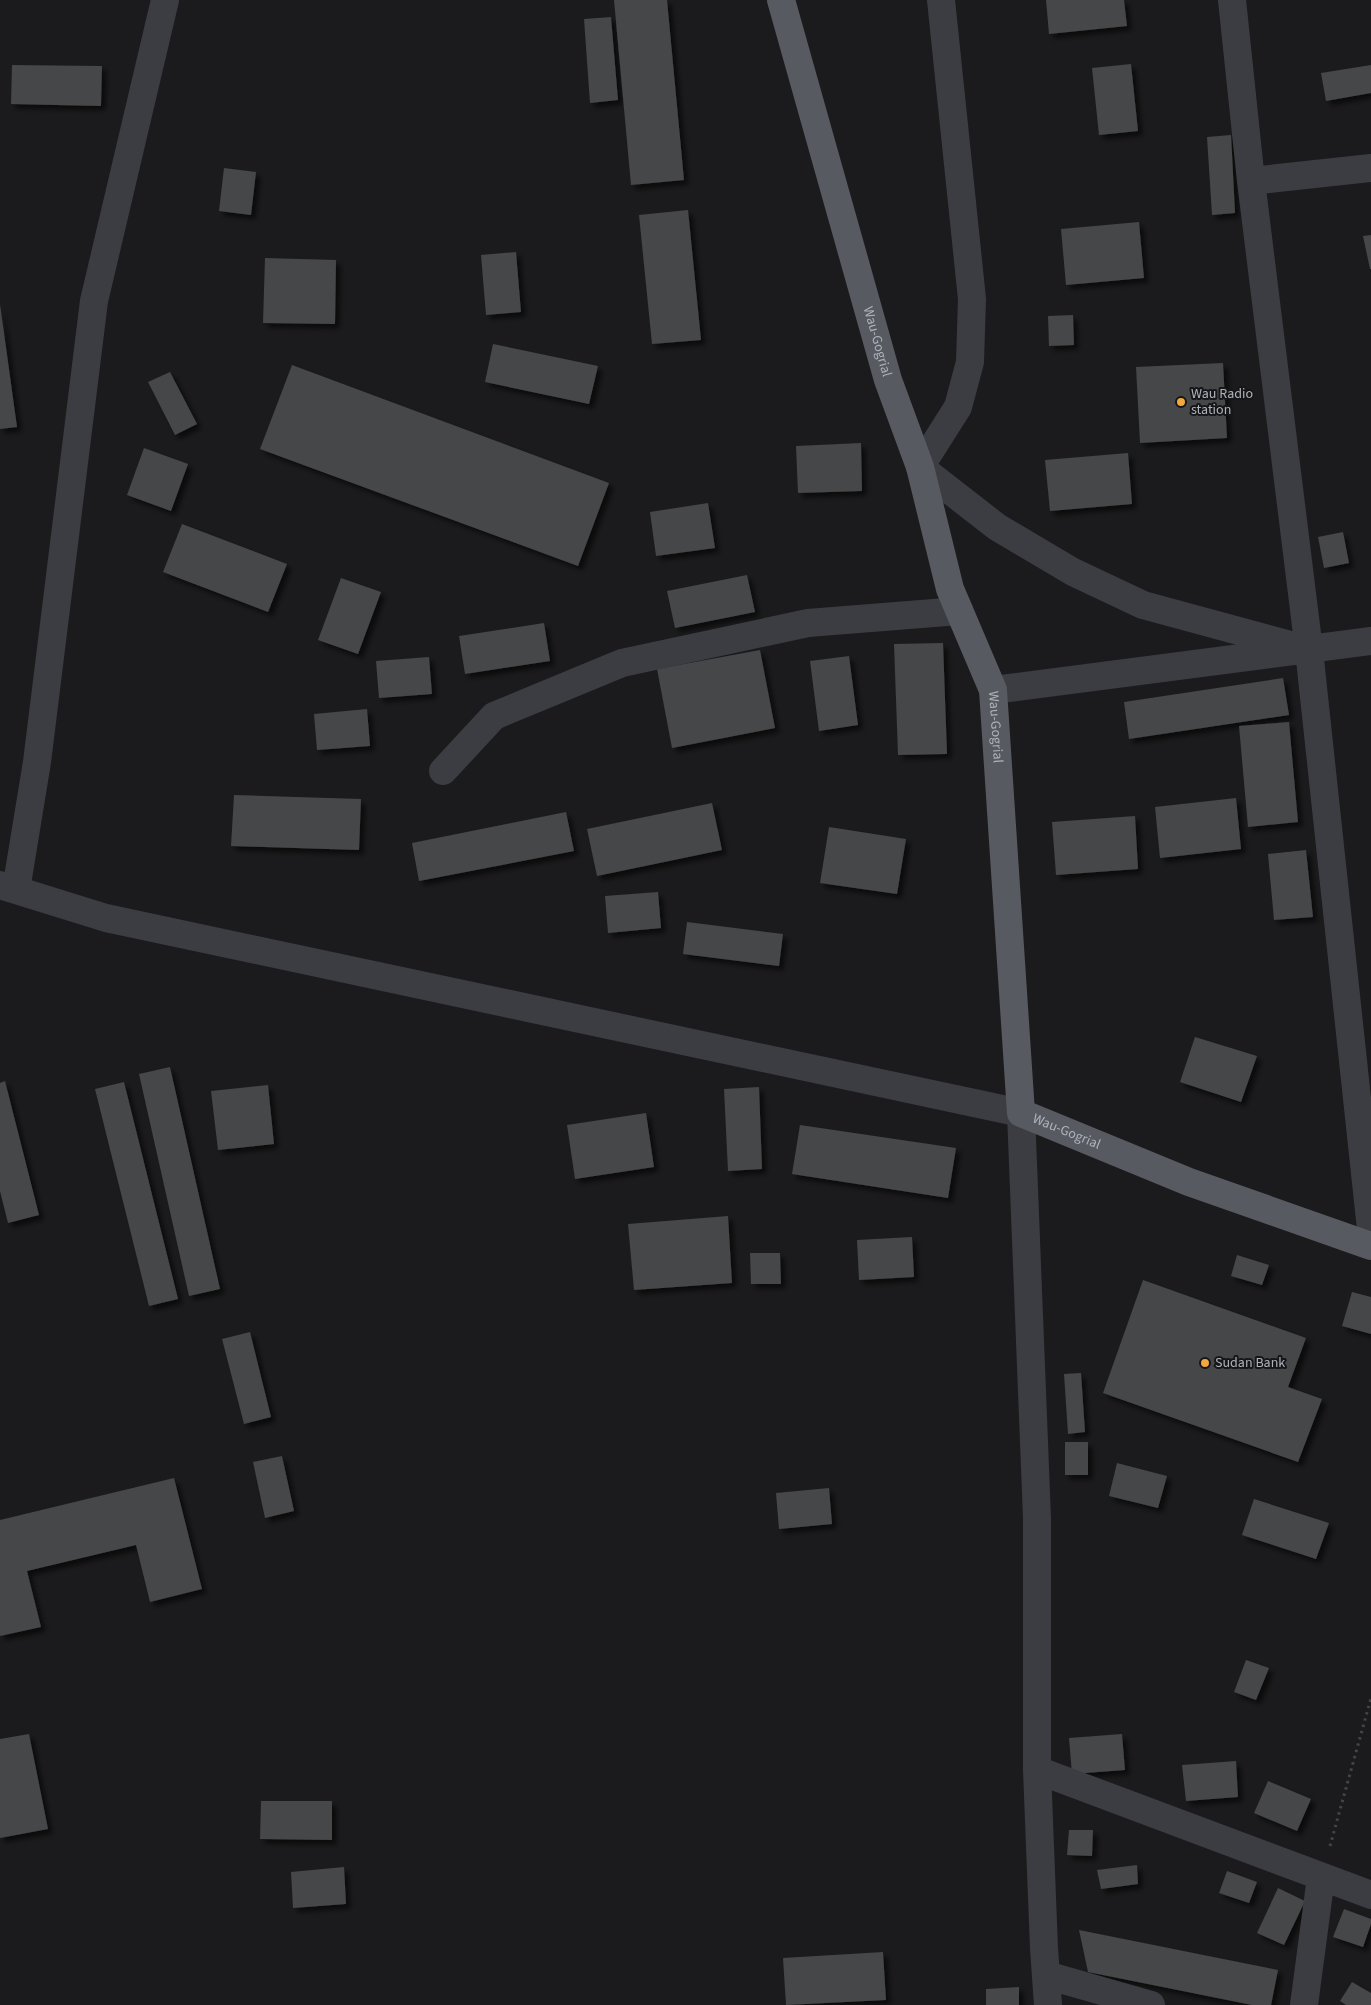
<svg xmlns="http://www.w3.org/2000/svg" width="1371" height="2005" viewBox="0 0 1371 2005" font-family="'Source Sans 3',sans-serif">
<defs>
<filter id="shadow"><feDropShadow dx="4.5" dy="4.5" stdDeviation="2.5" flood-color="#0009"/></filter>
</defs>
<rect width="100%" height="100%" fill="#1b1b1d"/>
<!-- building -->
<path fill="#45464a" filter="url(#shadow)" d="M614,0H667L684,180L631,185Z
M1046,0H1124L1127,26L1049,34Z
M611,17L618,100L590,103L584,19Z
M1131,64L1138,131L1099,135L1092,68Z
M12,65L102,66L101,106L11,104Z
M1371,65V93L1326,101L1321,73Z
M1231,135L1235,213L1212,215L1207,137Z
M224,168L256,172L251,215L219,211Z
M688,210L701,340L652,344L639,215Z
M1139,222L1144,278L1066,285L1061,229Z
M1371,235V269H1370L1363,236Z
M516,252L521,312L486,315L481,255Z
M265,258L336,260L335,324L263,323Z
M0,304L17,427L0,429Z
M1073,315L1074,345L1049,346L1048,316Z
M493,344L598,366L589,404L485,382Z
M1223,363L1227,438L1140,443L1136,367Z
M292,365L609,483L578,566L260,449Z
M170,372L197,424L175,435L148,382Z
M861,443L862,491L798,493L796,446Z
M144,448L188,464L171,511L127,495Z
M1128,453L1132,504L1050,511L1045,460Z
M708,503L715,548L656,556L650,512Z
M182,524L287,564L268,612L163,572Z
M1343,532L1349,563L1324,568L1318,537Z
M747,575L755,612L675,628L667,591Z
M341,578L381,592L358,654L318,640Z
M544,623L550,661L465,674L459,636Z
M943,643L947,754L898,755L894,644Z
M760,650L775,728L672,748L657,669Z
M849,656L858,725L819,731L810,661Z
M429,657L432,694L379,698L376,661Z
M1283,678L1289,715L1129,739L1124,702Z
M367,709L370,746L317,750L314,714Z
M1289,722L1298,822L1248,827L1239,726Z
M234,795L361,799L359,850L231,846Z
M1236,798L1241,849L1160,858L1155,807Z
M712,803L722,850L597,876L587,829Z
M566,812L574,851L419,881L412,843Z
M1135,816L1138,869L1056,875L1052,822Z
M829,827L906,839L897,894L820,883Z
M1306,850L1313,917L1274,920L1268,854Z
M658,892L661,928L608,933L605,896Z
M687,922L783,934L779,966L683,954Z
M1195,1037L1257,1056L1241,1102L1180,1082Z
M170,1067L220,1289L189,1296L139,1074Z
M5,1081L39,1215L8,1223L0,1191V1083Z
M124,1082L178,1299L149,1306L95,1089Z
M268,1085L274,1144L218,1150L211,1091Z
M759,1087L762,1169L728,1171L724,1089Z
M646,1113L654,1167L575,1179L567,1125Z
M800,1125L956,1148L948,1198L792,1174Z
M728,1216L732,1283L634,1290L628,1224Z
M912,1237L914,1277L859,1280L857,1240Z
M750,1253H780L781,1284H751Z
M1237,1255L1269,1265L1262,1285L1231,1276Z
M1143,1280L1306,1338L1288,1387L1322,1399L1298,1462L1103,1393Z
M1352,1292L1371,1297V1334L1342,1326Z
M250,1332L271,1417L244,1424L222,1339Z
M1081,1373L1085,1432L1068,1434L1064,1374Z
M1065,1442H1088V1475H1065Z
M282,1456L294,1511L265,1518L253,1462Z
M1117,1463L1167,1476L1158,1508L1109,1496Z
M174,1478L202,1589L150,1602L136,1545L27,1571L41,1627L0,1636V1520Z
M829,1488L832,1524L779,1529L776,1493Z
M1254,1499L1329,1523L1316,1559L1242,1535Z
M1246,1660L1269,1668L1256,1700L1234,1692Z
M29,1734L48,1829L0,1838V1739Z
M1122,1734L1125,1770L1072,1774L1069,1738Z
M1236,1761L1238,1797L1186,1801L1182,1765Z
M1268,1781L1311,1799L1297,1831L1254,1813Z
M261,1801H332V1840L260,1839Z
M1069,1830H1093L1092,1856L1067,1855Z
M1137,1865L1138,1884L1101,1889L1097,1870Z
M344,1867L346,1904L293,1908L291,1872Z
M1227,1871L1257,1882L1249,1903L1219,1893Z
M1278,1888L1305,1901L1284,1945L1257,1933Z
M1344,1909L1371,1919V1924L1363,1947L1333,1937Z
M1079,1930L1278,1970L1271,2005H1252L1088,1972Z
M883,1952L886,2000L786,2005L783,1958Z
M1352,1982L1371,1993V2005H1346L1340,2001Z
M1019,1987V2005H986V1989Z"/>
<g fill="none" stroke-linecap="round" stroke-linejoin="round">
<!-- path -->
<path stroke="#424449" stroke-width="3" stroke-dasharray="2.5 4" stroke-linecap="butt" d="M1330,1846L1371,1698"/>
<!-- street -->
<path stroke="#3c3d42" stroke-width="28" d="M941,0L972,299L970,362L958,407L920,467L997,527L1073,572L1143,605L1309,650
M1232,0L1251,181L1309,650L1371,1229
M1251,181L1371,168
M993,690L1371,641
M443,771L494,716L622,663L808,623L959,611
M0,885L106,918L1021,1113L1037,1518V1770L1044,1948L1048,2005
M16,890L37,762L94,301L165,0
M1037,1770L1371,1895
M1046,1975L1151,2005
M1304,2005L1321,1877"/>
<!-- primary -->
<path stroke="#585a61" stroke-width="28" id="s1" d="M781,0L888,380L920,467L950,589L993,690L1021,1113L1189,1182L1371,1246"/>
</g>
<!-- markers -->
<g fill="#f0a83f" stroke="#161618" stroke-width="2">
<circle cx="1181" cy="402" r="5"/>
<circle cx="1205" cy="1363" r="5"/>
</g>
<g text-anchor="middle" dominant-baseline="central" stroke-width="4" stroke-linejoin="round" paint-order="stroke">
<!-- street labels -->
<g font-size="14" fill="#adb3bc" stroke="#161618">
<text stroke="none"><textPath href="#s1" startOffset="355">Wau-Gogrial</textPath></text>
<text stroke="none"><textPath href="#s1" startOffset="760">Wau-Gogrial</textPath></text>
<text stroke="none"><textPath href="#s1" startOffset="1196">Wau-Gogrial</textPath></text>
</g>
<!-- poi labels -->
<g font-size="14" fill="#adb3bc" stroke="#161618" text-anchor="start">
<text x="1191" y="394">Wau Radio<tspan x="1191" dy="16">station</tspan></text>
<text x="1215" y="1363">Sudan Bank</text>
</g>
</g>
</svg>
